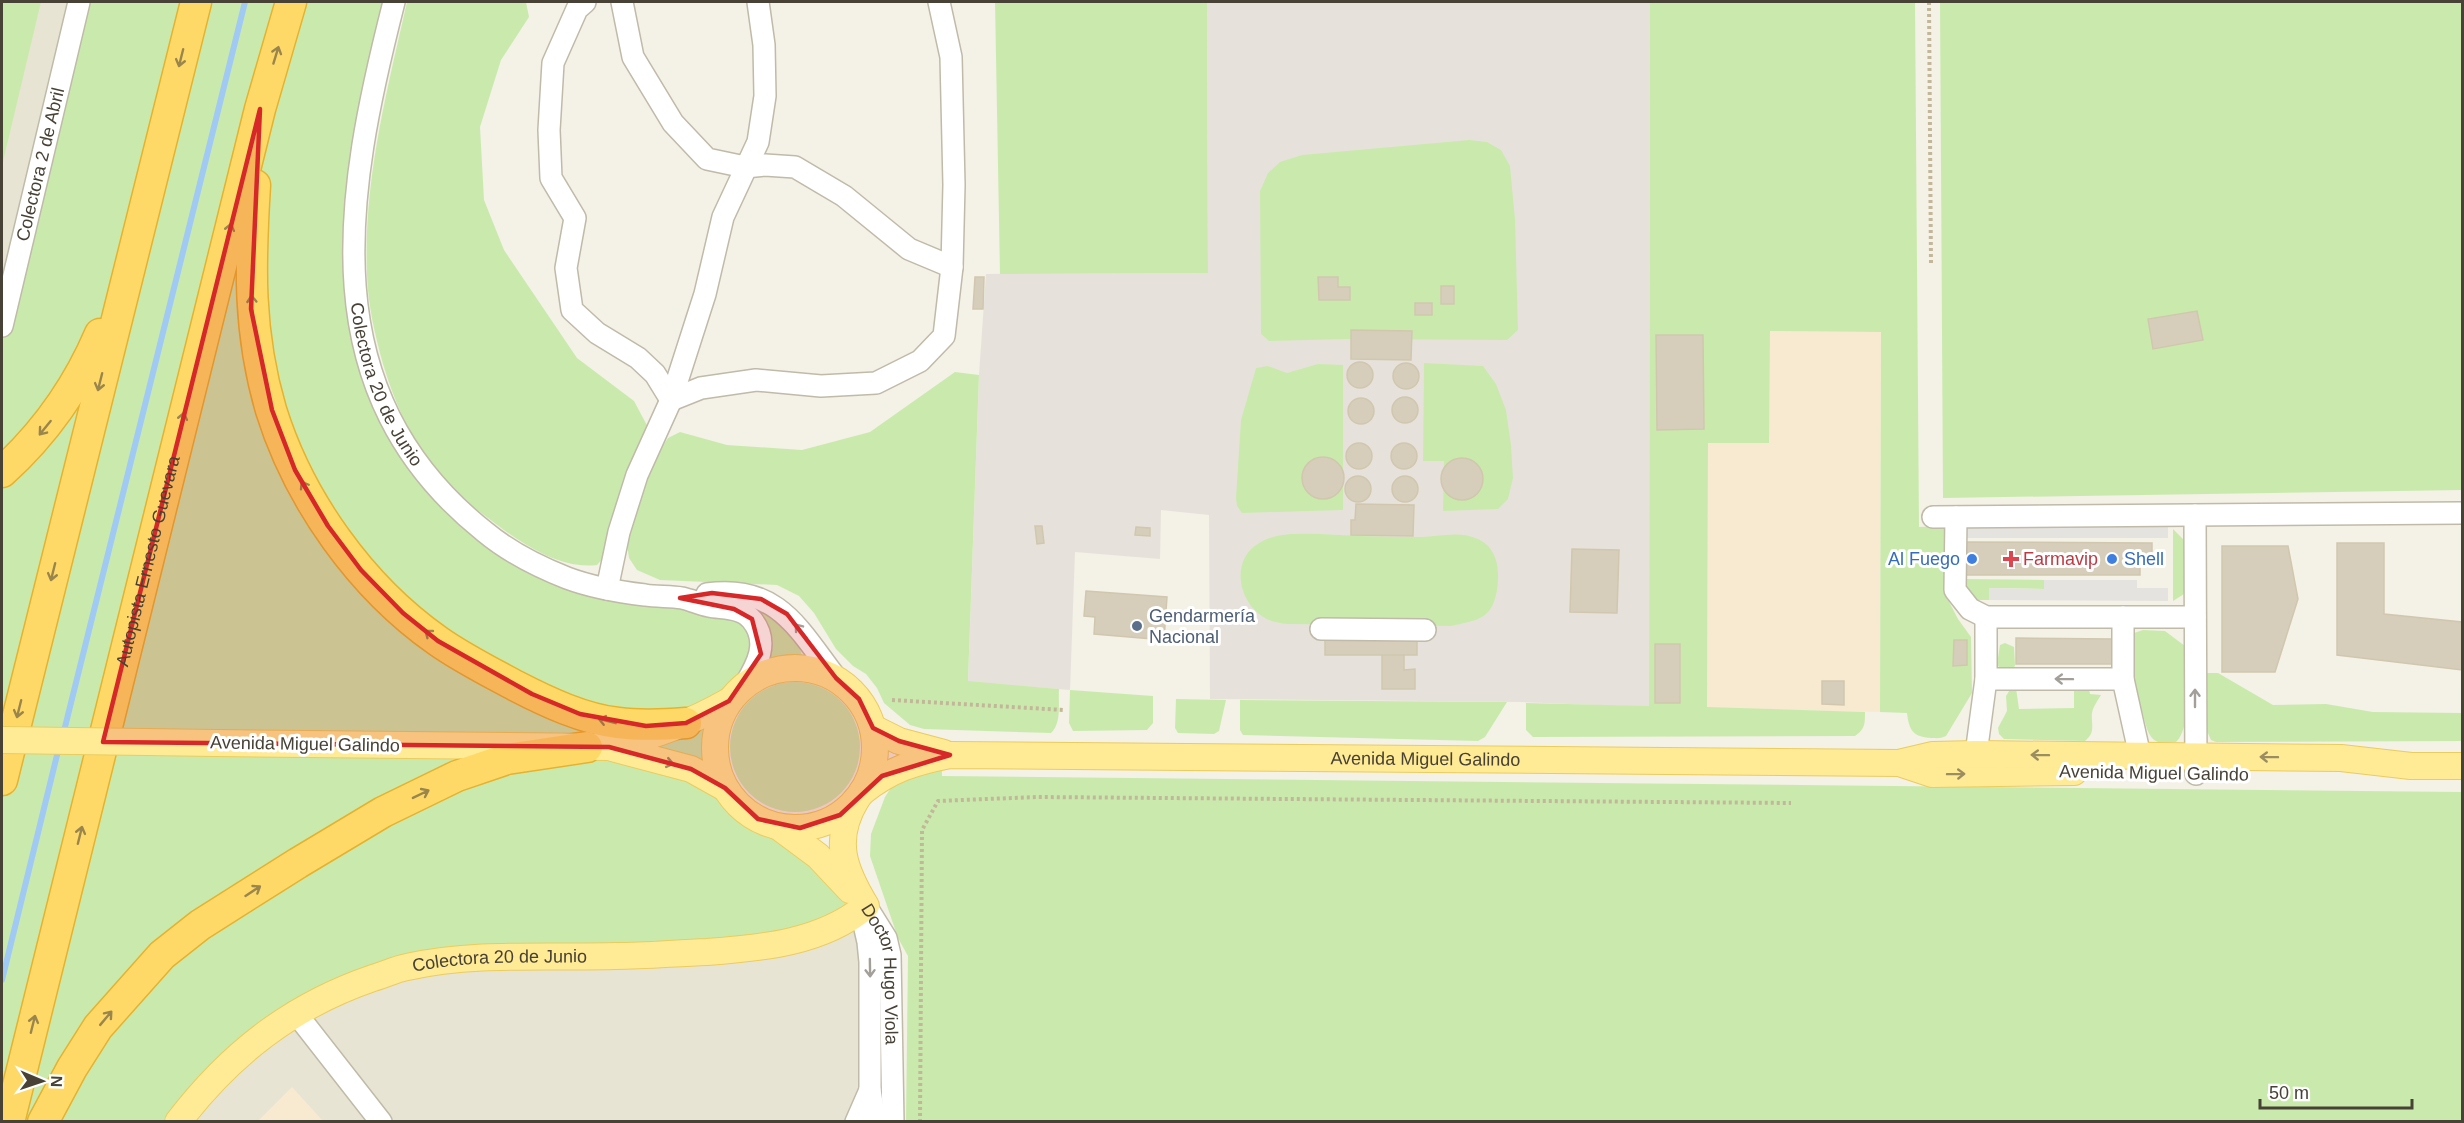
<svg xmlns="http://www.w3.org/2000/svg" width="2464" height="1123" viewBox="0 0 2464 1123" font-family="Arial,sans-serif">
<rect width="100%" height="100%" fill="#f4f1e7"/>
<!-- residential -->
<path fill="#e8e4d4" d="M2,2H79L2,326Z
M860,911L893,1121L178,1122L199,1095L354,985Z"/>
<!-- commercial -->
<path fill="#f7ead1" d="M1769,331L1881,332L1880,712L1707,708L1708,443H1769Z
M292,1087L323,1121H258Z"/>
<!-- industrial -->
<path fill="#e6e2db" d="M1207,2H1650L1649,707L1520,702L1210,699L1209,515L1161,510L1160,559L1075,552L1070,690L968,682L979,375L986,274L1208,273Z"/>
<!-- green -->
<path fill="#caeaad" d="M2,2H41L2,166Z
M79,2H394L387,27L355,301L411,453L522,556L646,595L756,627L745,685L729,701L719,722L714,744L717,767L725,788L739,806L758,819L779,827L861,911L803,938L459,959L295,1013L178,1121L2,1122V326Z
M407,2H526L529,17L501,60L480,127L484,200L504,250L577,358L634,401L650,431L605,556L597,565C558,570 518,541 488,518C475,508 460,499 449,487C416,451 397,410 383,364C375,335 368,305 367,275C363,182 387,91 407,2Z
M995,2H1207L1208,273L1000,274Z
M1650,2H1915L1919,527L1945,526L1946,596L1958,619L1971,637L1972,693L1946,736C1940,739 1937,738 1931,738C1913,737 1909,730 1907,713L1880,712L1881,332L1770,331L1769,443H1708L1707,707L1865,712C1865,724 1865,729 1855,736L1533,737L1526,730V703L1649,706Z
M1940,2H2462V490L1943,498Z
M1469,140L1487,142L1501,150L1510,166L1515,219L1518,330L1507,340L1346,339L1269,341L1261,334L1260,191L1268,173L1280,162L1302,155Z
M1424,363L1483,366L1496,384L1506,410L1511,445L1513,478L1508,499L1498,509L1443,511L1444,461H1423Z
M1318,364L1343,365V510L1242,513L1237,506L1236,498L1241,420L1256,368L1268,366L1287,373Z
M955,372L979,375L968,681L1059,689C1058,703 1062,723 1051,733L924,729L910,725L884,703L877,688L866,674L853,666L836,649L814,613L799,596L777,585L660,580L637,570L629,558L627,543L645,481L656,456L668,438L680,432L727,445L802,450L870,432Z
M2173,529L2184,540V594L2173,601Z
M1320,534C1353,536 1385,537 1418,537C1437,537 1460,530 1478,539C1498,548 1500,571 1497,590C1492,620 1477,620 1451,626L1287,624C1281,623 1274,622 1269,620C1238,606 1228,559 1261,542C1278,532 1302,534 1320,534Z
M1965,579L2044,580V589L1989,588V600H1975L1965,588Z
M755,604C775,613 798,634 802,656H786L769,663L772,638L754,609Z
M2143,630L2165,631L2185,646C2186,670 2193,726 2176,742C2160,742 2154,746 2147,729L2130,669L2131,634Z
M2005,643L2014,647L2015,665L2013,671L2000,669L1997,664L2000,645Z
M2207,673H2218L2273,705L2326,704L2373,712L2462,713V741L2216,742L2211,740L2207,731Z
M730 747a65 65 0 1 1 130 0a65 65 0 1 1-130 0Z
M2078,687L2089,689L2090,694L2101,695C2098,700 2093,707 2092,713C2091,725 2096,732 2085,741L2004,739L1999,734L1998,728L2007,711L2006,696L2011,688H2016L2019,709L2074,708V690Z
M1070,690L1153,696V723L1147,730L1073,731L1069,723Z
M1176,699L1226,700L1219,731L1214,734L1178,733L1175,728Z
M1240,700L1507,702L1485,737L1478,741L1243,735L1240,730Z
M942,770V776L2462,792V1121H906L908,956L898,938L870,856L871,834L885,797L894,783L923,771Z"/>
<!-- parking -->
<path fill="#e5e3df" d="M1966,525L2165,526L2168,527V538H1966Z
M2044,580H2137V588H2168V601L1989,600V588L2044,589Z"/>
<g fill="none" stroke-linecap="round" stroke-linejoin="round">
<!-- stream -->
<path stroke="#a0caf4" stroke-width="6" d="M63,735L245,2
M2,980L59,747"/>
</g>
<!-- building -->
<path fill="#d6cebb" stroke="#d1c7ae" stroke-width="1.5" d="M975,277H984L983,309H973Z
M1318,277H1338V287H1350V300H1319Z
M1441,286H1454V304H1441Z
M1415,303H1432V315H1415Z
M2197,311L2203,340L2153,349L2148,319Z
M1351,330L1412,331L1411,360L1351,359Z
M1656,335H1703L1704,429L1657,430Z
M1347 375a13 13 0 1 1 26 0a13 13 0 1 1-26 0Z
M1393 376a13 13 0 1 1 26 0a13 13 0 1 1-26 0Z
M1392 410a13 13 0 1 1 26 0a13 13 0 1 1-26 0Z
M1348 411a13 13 0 1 1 26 0a13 13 0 1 1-26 0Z
M1346 456a13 13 0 1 1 26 0a13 13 0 1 1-26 0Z
M1391 456a13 13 0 1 1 26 0a13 13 0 1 1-26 0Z
M1302 478a21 21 0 1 1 42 0a21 21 0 1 1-42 0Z
M1441 479a21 21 0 1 1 42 0a21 21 0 1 1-42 0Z
M1345 489a13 13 0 1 1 26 0a13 13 0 1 1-26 0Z
M1392 489a13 13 0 1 1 26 0a13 13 0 1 1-26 0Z
M1356,504L1414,505L1413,536L1351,535V520H1355Z
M1035,526H1042L1044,543L1037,544Z
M1136,527L1150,528V536L1135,535Z
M1965,542L2152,543V564H2140V575H1966Z
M2337,543H2384V614L2462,622V670L2337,655Z
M2222,546H2288L2298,599L2275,672H2222Z
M1572,549L1619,550L1617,613L1570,612Z
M1086,591L1167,597L1164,640L1094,634L1095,617L1084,616Z
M1325,637H1417V655H1325Z
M2016,638L2114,639V664H2016Z
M1954,640H1967V665L1953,666Z
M1655,644H1680V703H1655Z
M1382,655H1404V670L1415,669V689H1382Z
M1822,681H1844V705L1822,704Z"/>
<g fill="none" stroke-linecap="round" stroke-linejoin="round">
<!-- minor casing -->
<g stroke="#c0baa9" stroke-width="24">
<g id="minor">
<path id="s1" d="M394,2C345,194 309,392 485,532C508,551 539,567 567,578C591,587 619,592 645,595C657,597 670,596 682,598C691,600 700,604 709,606C724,609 742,607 752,620C770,642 757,665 745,685"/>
<path d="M585,2L577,9L553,63L549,130L551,178L575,218L566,268L572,310L597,333L638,358L655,374L671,400L701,388L756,380L821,386L876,383L920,361L944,336L952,267L954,185L951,57L939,2"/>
<path d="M622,2L633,57L673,123L707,159L745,167L765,165L795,167L844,196L909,249L952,267"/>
<path id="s2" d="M2,326L79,2"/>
<path d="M2195,515L2196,774"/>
<path d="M1933,517L2462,513"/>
<path d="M1956,517L1955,590L1970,609L1986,617H2195"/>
<path d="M607,589L619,532L637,475L671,400L705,294L723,217L758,142L765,96L764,45L758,2"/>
<path d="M707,594C778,584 799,630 836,678"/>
<path d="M2123,617V679L2140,756"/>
<path d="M1321,629L1425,630"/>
<path d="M1986,679H2123"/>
<path d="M1976,754L1986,679V617"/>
<path id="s3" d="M866,906L886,938L890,955L893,1122"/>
<path d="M861,911L868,942L870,962V1090L875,1122"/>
<path d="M295,1012L381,1122"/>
<path d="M856,1122L870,1090"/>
</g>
</g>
<!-- major casing -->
<g stroke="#eacc5f" stroke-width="28">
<g id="major">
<circle cx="795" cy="748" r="80"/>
<path d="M873,728L899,741L944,753"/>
<path d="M216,743L609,747C652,737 691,723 729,701"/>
<path d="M612,748L691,769L725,788"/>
<path d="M1899,763L1932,774L2074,772"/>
<path id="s4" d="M862,792C891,769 914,762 950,755L1899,763L1933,755L1976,754L2341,758L2411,766H2462"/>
<path d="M779,827L818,856L850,890"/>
<path id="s5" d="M178,1122C230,1054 291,1006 373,978C384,975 396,969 407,967C476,952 546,958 616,956C646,956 676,953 707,952C761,948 822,943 866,906C844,870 832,840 856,800"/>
</g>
</g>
<!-- highway casing -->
<g stroke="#e5b22f" stroke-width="33">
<g id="highway">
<path d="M255,185C250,265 248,332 271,410C299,500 361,587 438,641C462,658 490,672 516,686C547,702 583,719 618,723C641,726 663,725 686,723"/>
<path d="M2,472C45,433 77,388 100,334"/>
<path d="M2,780L196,2"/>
<path id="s6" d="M9,1122L260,109L291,2"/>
<path d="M43,1122L72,1068L98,1027L162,955L200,925L298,863L383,812L457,776L507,759L587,747"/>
</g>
</g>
<!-- path -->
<path stroke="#c3b799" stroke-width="4" stroke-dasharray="3 3" stroke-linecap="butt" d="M1929,2L1931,264
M892,700L1064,710
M920,1122L922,830L938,801L1037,797L1791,803"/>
<!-- minor -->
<use href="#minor" stroke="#fff" stroke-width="21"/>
<!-- major -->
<use href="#major" stroke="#ffea95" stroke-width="26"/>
<!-- highway -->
<use href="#highway" stroke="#ffd967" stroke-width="30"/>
<!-- major-bridge casing -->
<g stroke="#eacc5f" stroke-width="28" stroke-linecap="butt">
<path id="major-bridge" d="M2,740L216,743"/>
</g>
<!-- major-bridge -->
<use href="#major-bridge" stroke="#ffea95" stroke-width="26"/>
</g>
<!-- one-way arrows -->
<defs><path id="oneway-shaft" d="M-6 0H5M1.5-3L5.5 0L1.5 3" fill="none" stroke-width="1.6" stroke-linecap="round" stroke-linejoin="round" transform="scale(1.5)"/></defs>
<g stroke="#9a864c">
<use href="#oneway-shaft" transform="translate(276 55) rotate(-73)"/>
<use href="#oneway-shaft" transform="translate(181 58) rotate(104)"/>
<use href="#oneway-shaft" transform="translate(229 232) rotate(-76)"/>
<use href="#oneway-shaft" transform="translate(252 304) rotate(-93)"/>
<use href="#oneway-shaft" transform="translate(100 382) rotate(104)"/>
<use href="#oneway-shaft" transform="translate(182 421) rotate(-76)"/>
<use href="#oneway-shaft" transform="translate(45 428) rotate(129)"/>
<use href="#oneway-shaft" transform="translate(306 489) rotate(-121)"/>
<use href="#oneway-shaft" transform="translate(53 572) rotate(104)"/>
<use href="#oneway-shaft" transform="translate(432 636) rotate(-142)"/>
<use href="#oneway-shaft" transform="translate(19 709) rotate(104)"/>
<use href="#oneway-shaft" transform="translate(607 721) rotate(-166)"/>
<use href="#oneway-shaft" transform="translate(421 794) rotate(-26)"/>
<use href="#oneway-shaft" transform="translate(80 835) rotate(-76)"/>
<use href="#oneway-shaft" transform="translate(253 891) rotate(-33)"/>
<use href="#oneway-shaft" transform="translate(106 1018) rotate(-50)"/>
<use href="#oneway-shaft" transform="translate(33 1024) rotate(-76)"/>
</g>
<g stroke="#a3a09a">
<use href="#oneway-shaft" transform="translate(801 631) rotate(-129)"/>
<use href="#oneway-shaft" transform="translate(2064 679) rotate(-179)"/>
<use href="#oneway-shaft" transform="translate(2195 698) rotate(-90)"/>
<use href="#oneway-shaft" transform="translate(870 968) rotate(89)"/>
</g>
<g stroke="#9a8e60">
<use href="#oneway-shaft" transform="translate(2040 755) rotate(-179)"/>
<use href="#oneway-shaft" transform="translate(2269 757) rotate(-179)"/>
<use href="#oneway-shaft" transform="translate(665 762) rotate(13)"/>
<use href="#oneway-shaft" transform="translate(1956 774) rotate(-1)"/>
</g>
<!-- marked area -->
<path fill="#d62828" fill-opacity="0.2" stroke="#d62828" stroke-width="4.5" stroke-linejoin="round" d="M260,109L251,309L272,410L295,470L328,526L361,570L403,613L438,641L532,694L580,714L646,726L686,723L729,701L761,654L752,619L734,609L680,598L712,593L761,599L787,614L836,678L859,699L873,728L899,741L950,755L882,776L840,815L800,828L758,819L725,788L691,769L609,747L103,742Z"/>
<!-- markers -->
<g fill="#3f7fe0" stroke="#fff" stroke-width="2">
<circle cx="1972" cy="559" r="6"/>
<circle cx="2112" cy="559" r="6"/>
</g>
<path fill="#e0444e" stroke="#fff" stroke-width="2" d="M2008 550h6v6h6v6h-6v6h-6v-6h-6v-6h6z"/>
<circle fill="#5c6f8a" stroke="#fff" stroke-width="2" cx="1137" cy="626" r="6"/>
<g text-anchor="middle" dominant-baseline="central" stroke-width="6" stroke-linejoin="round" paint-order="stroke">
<!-- street labels -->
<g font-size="18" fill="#474235" stroke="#fff">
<text stroke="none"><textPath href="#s2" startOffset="166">Colectora 2 de Abril</textPath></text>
<text stroke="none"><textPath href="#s1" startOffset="392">Colectora 20 de Junio</textPath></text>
<text stroke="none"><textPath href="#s6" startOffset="578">Autopista Ernesto Guevara</textPath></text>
<text transform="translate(305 744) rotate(1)">Avenida Miguel Galindo</text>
<text stroke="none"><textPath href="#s4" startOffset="572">Avenida Miguel Galindo</textPath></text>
<text transform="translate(2154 773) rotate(1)">Avenida Miguel Galindo</text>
<text stroke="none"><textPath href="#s5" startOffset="375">Colectora 20 de Junio</textPath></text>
<text stroke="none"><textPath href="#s3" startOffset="72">Doctor Hugo Viola</textPath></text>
</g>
<!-- shop labels -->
<g font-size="18" fill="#366cbe" stroke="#fff" text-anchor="end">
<text x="1960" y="559">Al Fuego</text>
<text x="2124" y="559" text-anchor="start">Shell</text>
</g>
<!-- health labels -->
<g font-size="18" fill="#be3a42" stroke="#fff" text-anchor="start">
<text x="2023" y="559">Farmavip</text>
</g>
<!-- service labels -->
<g font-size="18" fill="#4e5e75" stroke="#fff" text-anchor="start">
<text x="1149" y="616">Gendarmería<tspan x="1149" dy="21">Nacional</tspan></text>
</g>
</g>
<!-- border -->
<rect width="2464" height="1123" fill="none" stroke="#474235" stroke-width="6"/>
<!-- north arrow -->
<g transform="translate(42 1081) rotate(92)" stroke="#ffffff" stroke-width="4.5" paint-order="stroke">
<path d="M0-4.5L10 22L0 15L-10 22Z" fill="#474235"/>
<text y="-9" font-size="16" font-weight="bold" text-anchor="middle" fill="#474235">N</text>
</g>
<!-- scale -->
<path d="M2260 1099v9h152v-9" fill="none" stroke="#474235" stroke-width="3"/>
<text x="2269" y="1099" font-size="18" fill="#474235" stroke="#ffffff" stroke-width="4.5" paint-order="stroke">50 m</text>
</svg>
